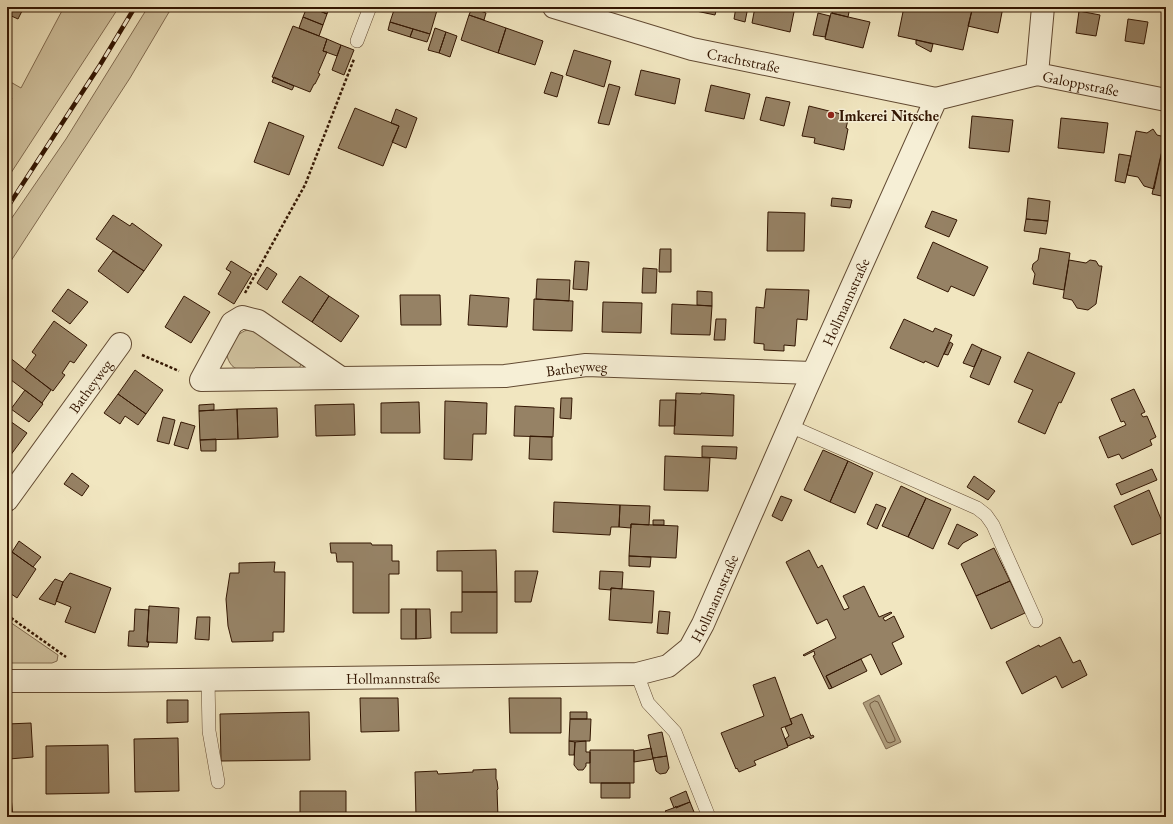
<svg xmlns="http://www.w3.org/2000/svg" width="1173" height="824" viewBox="0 0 1173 824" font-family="'EB Garamond',serif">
<rect width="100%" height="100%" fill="#f1e6c0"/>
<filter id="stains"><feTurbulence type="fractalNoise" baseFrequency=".005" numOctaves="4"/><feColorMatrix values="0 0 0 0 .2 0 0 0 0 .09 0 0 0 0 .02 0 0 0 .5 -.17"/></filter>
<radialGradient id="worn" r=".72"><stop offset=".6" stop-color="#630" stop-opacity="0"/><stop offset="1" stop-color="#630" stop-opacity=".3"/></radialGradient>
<!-- green -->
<path fill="#d1c3a0" stroke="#826c51" d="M64,7H119L7,179V106L12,98L7,95V80L21,88Z
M148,7H172L130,78L7,267V225L66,139Z
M247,330H254L300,362L301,365L299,368L240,371C237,369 232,367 230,363C221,349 234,335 247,330Z
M7,620L58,655L57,661L52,663H7Z"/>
<!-- water -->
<path fill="#b09f7f" stroke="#7e684d" d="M879,695L901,742L886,749L863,703Z"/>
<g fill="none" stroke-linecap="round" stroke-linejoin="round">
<!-- shore -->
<path stroke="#725a40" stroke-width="1" d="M875,701L878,702L895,739V741L890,743L887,742L870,706V704Z"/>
</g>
<!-- building -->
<path fill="#968265" stroke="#331602" d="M7,7H24L18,19L7,14Z
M307,7H310L327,14L323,25L303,17Z
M310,7H330L327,14Z
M395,7H438L430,34L390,22Z
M677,7H717L715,15Z
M736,7H748L745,22L734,19Z
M755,7H795L790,32L752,23Z
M834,7H850L848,17L832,13Z
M904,7H955L972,10L963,50L898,36Z
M971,7H1003L998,33L968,26L972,10H970Z
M472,8L486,13L484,20L469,15Z
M1079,11L1100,15L1096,36L1076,33Z
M818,13L830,16L825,37L813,35Z
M831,13L870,22L863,48L825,39Z
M469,15L506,28L498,53L461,40Z
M303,17L323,25L319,36L299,28Z
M1128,19L1148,22L1144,44L1125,41Z
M390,22L413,29L410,37L388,30Z
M293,26L327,39L323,51L327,52L318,73L320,74L315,84H314L310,92L272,77Z
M435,28L446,32L439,53L428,50Z
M506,28L543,41L535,65L498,53Z
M413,29L430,34L427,42L410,37Z
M446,32L457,36L450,57L439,53Z
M327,39L341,45L337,56L323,51Z
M916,40L933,44L931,52L916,44Z
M341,45L354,50L344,75L332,70Z
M574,50L611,61L604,87L566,75Z
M641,70L680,79L675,104L635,95Z
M551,72L563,76L557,97L544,93Z
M274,77L294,86L292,90L272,82Z
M609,84L620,87L609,125L598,123Z
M711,85L750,94L744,119L705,111Z
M766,97L790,102L784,126L760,120Z
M809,106L849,116L846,128L848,129L844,150L814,143L815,138L802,136Z
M355,108L399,126L383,166L338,148Z
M396,109L417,118L406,148L392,142L399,126L391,123Z
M972,116L1013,120L1009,152L969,148Z
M1061,118L1108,123L1104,153L1058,148Z
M269,122L304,136L289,175L254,162Z
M1153,129L1157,135L1165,137L1154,189L1144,186L1138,177L1127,175L1136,131L1147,133Z
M1164,142L1166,143V197L1152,194Z
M1119,154L1131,156L1125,183L1115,181Z
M832,198L852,200L850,208L831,206Z
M1028,198L1050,201L1048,221L1026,219Z
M932,211L957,220L949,237L925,227Z
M768,212L805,213L804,251H767Z
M113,215L130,226L132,223L162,245L144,271L96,239Z
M1026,219L1048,221L1046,234L1024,231Z
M933,242L988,267L974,296L951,286L948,292L917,278Z
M1040,248L1070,253L1064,290L1033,284L1035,274L1032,269L1033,264L1038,260Z
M660,249H671V272H659Z
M113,251L144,271L128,293L98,271Z
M1069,260L1086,263L1090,260L1096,261L1099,266H1102L1096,304L1088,310L1077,308L1072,300L1063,298Z
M231,261L252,274L234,304L218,294L231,272L226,269Z
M575,261L589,262L587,290L573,289Z
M267,267L277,274L267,290L257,283Z
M643,268L657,269L656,293H642Z
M300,276L329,296L312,322L282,302Z
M537,279L570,280L569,301L536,299Z
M68,289L88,302L70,324L52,311Z
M766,289L809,290L807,320L797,319L795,346L784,345V351L764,350V344L754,343L756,307L764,308Z
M697,291L712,292V306L697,305Z
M400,295H440L441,325H401Z
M470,295L509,298L507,327L468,325Z
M184,296L210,312L191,343L165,327Z
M329,296L359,316L341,342L312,322Z
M534,299L573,301L572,331L533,330Z
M603,302L642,303L641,333L602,332Z
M672,304L712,306L710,335L671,334Z
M716,319H726L725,340H714Z
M904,319L933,332L935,328L952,335L938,367L925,361L924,363L890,348Z
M54,321L87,345L74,363L70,361L62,373L65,375L53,391L25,370L36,355L32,352Z
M950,342L953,344L948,355L944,354Z
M972,344L982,349L974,367L963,363Z
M982,349L1001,357L989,385L970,377Z
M1028,352L1075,373L1061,403L1059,402L1045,434L1018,422L1033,390L1014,382Z
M9,357L51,390L42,403L7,377V361Z
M135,370L163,390L146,414L118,394Z
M1134,389L1145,412L1141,414L1143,417L1147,416L1156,437L1150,440L1152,445L1122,459L1119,454L1108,458L1099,437L1126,425L1124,421L1121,422L1111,399Z
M25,390L43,404L29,422L11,409Z
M676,393L701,394V393L734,395L733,436L674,434Z
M118,394L146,414L138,425L125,416L120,424L104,413Z
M561,398H572L571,419L560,418Z
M660,400H676L675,426H659Z
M445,401L487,403L486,434H473L472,460L444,459Z
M419,402L420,433H381V403Z
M214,404V410L199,411V405Z
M354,404L355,435L316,436L315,405Z
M515,406L554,408L553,437L514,436Z
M277,408L278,437L238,439L237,409Z
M237,409L238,439L200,440L199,411Z
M163,417L175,420L169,444L157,441Z
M7,419L27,433L7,460Z
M181,422L195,426L188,449L174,445Z
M530,436L552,437V460L529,459Z
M216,439V451H201L200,440Z
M702,446L737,447L736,459L702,457Z
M823,450L848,461L830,502L804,490Z
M665,456L710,458L708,491L664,490Z
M848,461L873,473L855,513L830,502Z
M1152,469L1157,480L1121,495L1116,484Z
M72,473L89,486L82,496L64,484Z
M974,476L995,491L988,500L967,487Z
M901,486L926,498L908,537L882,526Z
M1149,490L1166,531L1132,545L1114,506Z
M781,496L792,500L782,521L772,516Z
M926,498L951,509L933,549L908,537Z
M554,502L620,505L619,527H611L610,535L553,532Z
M876,504L886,508L877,529L867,524Z
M620,505L650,506L649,525L631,524V528L619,527Z
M653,520H664V525H653Z
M631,524L678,526L676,558L629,556Z
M957,524L976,533L978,535L963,543L958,549L948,544Z
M19,541L41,557L33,567L12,552Z
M330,543H371L372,545H392V561H399V574H389V613H353V562H337L336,553H331Z
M994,548L1010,581L976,596L961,564Z
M496,550L497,592H462V571H437V551Z
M809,550L818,568L822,565L844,610L849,608L843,596L864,586L879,617L891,612L892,613L883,618L885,621L894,616L904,637L892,643L902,664L881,675L871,654L826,676L832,688L829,689L813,656L815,655L814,651L804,656L803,655L836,638L827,619L817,624L786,562Z
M12,552L36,569L17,598L7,591V559Z
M629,556L651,557L650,567L629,566Z
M275,562L274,572H285L284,632H273V641L232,642L228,626L226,599L230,573H239V563Z
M515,571H538L531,602H515Z
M600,571L623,572L622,589L611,588V590L599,589Z
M70,573L111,588L95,633L65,622L71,607L56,601L63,582Z
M55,579L63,582L55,605L39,599Z
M1010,581L1025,613L991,629L976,596Z
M611,588L654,591L652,623L609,620Z
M462,592H497V633H451V612H462Z
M149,606L179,608L177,643L147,642Z
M135,609L149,610L147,642H149L148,647L128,646L129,631H134Z
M401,609H416V639H401Z
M416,609H430L431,638L416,639Z
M659,611L670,612L668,634L657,633Z
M197,617H210L209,640L195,639Z
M1060,637L1073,663L1080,660L1087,675L1062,688L1056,676L1022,694L1006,662L1039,645L1040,647Z
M861,659L867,671L832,688L826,676Z
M775,677L792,724L781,728L788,747L754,761L756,765L739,772L737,768L736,769L721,733L764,716L753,685Z
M360,698H398L399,731L361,732Z
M509,698H561V733H510Z
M167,700H188V722L167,723Z
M309,712L310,760L221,761L220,714Z
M570,712H587V719H570Z
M802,714L811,736L813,735L814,737L810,739V737L788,746L785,739L789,736L785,727L792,724L790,719Z
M570,719H591L590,741H569Z
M31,723L33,757L9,759L7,724Z
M662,732L667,756L653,758L648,735Z
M178,738L179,791L135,792L134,739Z
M569,741L575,742L574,755H569Z
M586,741V752H590V763H586V766L583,770H578L574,765L575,742Z
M108,745L109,793L46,794V746Z
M651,748L653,759L634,762V751Z
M590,750H634V783H590Z
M667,756L669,768L666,773L660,774L656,771L653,758Z
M7,766H10L11,797H7Z
M496,769V779L497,781L498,789L497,790L498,817H416L415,772L437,771L438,774L473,772V770Z
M601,783H630V798H601Z
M300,791H346V817H300Z
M686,791L690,802L676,808V806L674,808L670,798Z
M7,797H11L13,817H7Z
M690,802L696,817H653L666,812L665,811Z"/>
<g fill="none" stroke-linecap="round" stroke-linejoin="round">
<!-- service casing -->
<g stroke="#624a32" stroke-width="14">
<path id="service" d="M357,41L370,7
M790,426L977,508L986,515L993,525L1036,621
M637,674L648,703L675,732L709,817
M208,679L209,731L218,782"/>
</g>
<!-- minor casing -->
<g stroke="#624a32" stroke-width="24">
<g id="minor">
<path id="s1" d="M554,7L692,49L936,99"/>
<path id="s2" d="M1043,7L1037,74L1166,100"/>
<path id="s3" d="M341,378L201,380L232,323L242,317L258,321L341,378L505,376L586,365L812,373"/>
<path id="s4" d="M7,500L120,344"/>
<path id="s5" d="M7,681H104L637,674L668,666L690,648L703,624L805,391L936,99L1037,74"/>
</g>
</g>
<!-- path -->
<path stroke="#331602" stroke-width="2.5" stroke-dasharray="3 2" stroke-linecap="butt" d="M245,293L305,185L354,59
M142,355L179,371
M7,615L66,657"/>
<!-- service -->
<use href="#service" stroke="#f6efd6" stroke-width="13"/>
<!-- minor -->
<use href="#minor" stroke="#f6efd6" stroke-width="22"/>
<!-- rail casing -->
<g stroke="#331602" stroke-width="4.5">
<path id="rail" d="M7,208L100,65L135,7"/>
</g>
<!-- rail -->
<use href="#rail" stroke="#f6efd6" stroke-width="3" stroke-dasharray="9" stroke-linecap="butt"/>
</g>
<!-- markers -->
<circle fill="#8f2418" stroke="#f6efd6" stroke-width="1.5" cx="831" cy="115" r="4"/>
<g text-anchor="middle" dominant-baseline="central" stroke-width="3" stroke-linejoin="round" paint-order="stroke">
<!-- street labels -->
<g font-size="15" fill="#331602" stroke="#f6efd6">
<text stroke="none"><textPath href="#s1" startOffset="197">Crachtstraße</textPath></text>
<text stroke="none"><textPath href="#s2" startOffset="112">Galoppstraße</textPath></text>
<text stroke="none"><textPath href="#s5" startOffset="1070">Hollmannstraße</textPath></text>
<text stroke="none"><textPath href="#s3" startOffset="570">Batheyweg</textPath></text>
<text stroke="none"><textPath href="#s4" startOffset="141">Batheyweg</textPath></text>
<text stroke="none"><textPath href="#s5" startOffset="746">Hollmannstraße</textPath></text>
<text stroke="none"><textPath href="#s5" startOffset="386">Hollmannstraße</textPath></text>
</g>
<!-- poi labels -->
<g font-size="15" font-weight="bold" fill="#331602" stroke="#f6efd6" text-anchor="start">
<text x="839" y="115">Imkerei Nitsche</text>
</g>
</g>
<!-- margin -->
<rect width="1173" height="824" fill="none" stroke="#f1e6c0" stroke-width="24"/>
<rect x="8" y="8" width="1157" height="808" fill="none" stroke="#331602" stroke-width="2"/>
<rect x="12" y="12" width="1149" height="800" fill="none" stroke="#331602"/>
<rect width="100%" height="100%" filter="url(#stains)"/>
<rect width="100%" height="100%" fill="url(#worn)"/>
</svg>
